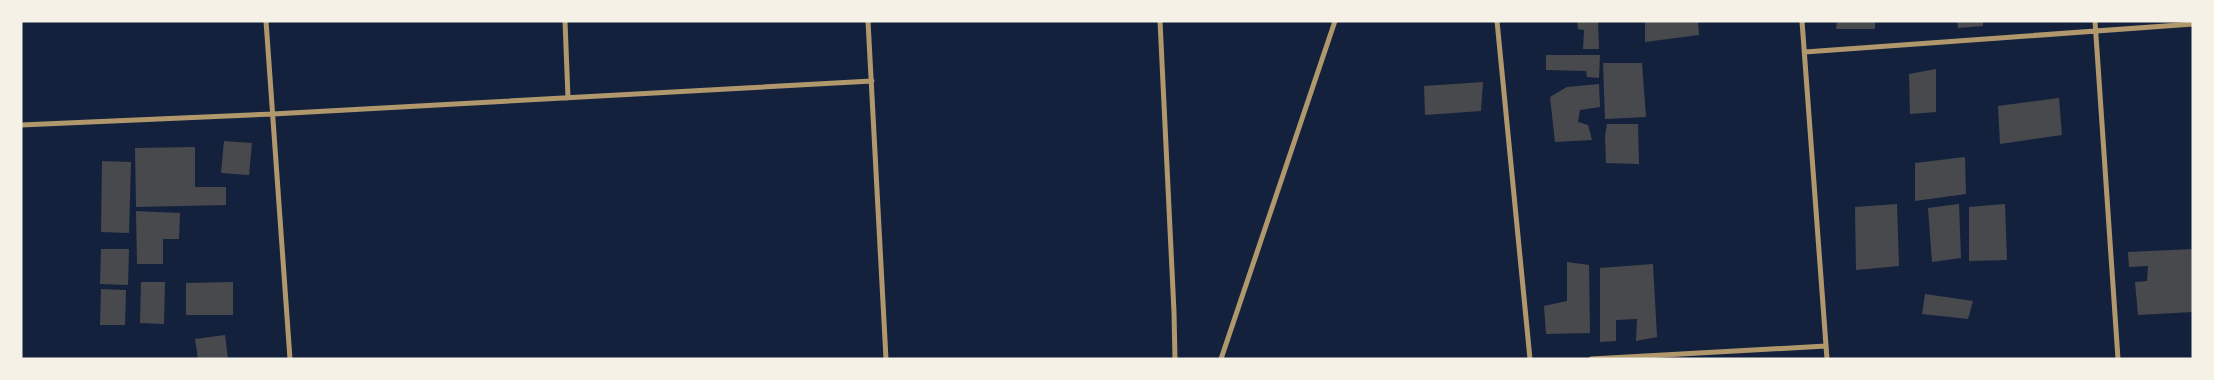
<svg xmlns="http://www.w3.org/2000/svg" width="2214" height="380" viewBox="0 0 2214 380" font-family="'Golos Text',sans-serif">
<rect width="100%" height="100%" fill="#14213d"/>
<!-- building -->
<path fill="#48494c" d="M1577,21H1598L1599,49H1583L1584,30L1578,29Z
M1645,21H1698L1699,35L1645,42Z
M1837,21H1875V29H1836Z
M1957,21H1983V26L1958,28Z
M1546,55H1600L1599,78L1587,77L1586,71L1546,70Z
M1603,63H1642L1646,117L1605,119Z
M1936,69V112L1910,114L1909,74Z
M1483,82L1481,111L1425,115L1424,86Z
M1599,84L1600,107L1580,110L1578,122L1588,125L1592,140L1555,142L1550,97L1567,87Z
M2059,98L2062,135L2000,144L1998,106Z
M1607,124H1638L1639,164L1606,163L1605,136Z
M224,141L252,143L249,175L221,173Z
M195,147V187H226V205L136,207L135,148Z
M1965,157L1966,194L1915,201V163Z
M102,161L131,162L129,233L101,232Z
M1897,204L1899,266L1856,270L1855,207Z
M1959,204L1961,258L1932,262L1928,208Z
M2005,204L2007,260L1969,261V207Z
M136,211L180,213L179,239H163V264H137Z
M101,249H129L128,285L100,284Z
M2193,249V312L2138,315L2135,282L2147,281L2148,266L2129,267L2128,252Z
M1567,262L1589,265L1590,333L1546,334L1544,306L1567,301Z
M1653,264L1657,337L1636,341L1637,319L1616,320V341L1600,342V268Z
M141,282H165L164,324L140,323Z
M233,282V315H186V283Z
M101,289L126,290L125,325H100Z
M1925,294L1973,301L1968,319L1922,314Z
M225,335L228,359H198L195,339Z"/>
<g fill="none" stroke-linecap="round" stroke-linejoin="round">
<!-- minor -->
<path stroke="#b1986c" stroke-width="5" d="M266,21L290,359
M565,21L568,98
M868,21L886,359
M1160,21L1174,312L1175,359
M1497,21L1530,359
M1802,21L1827,359
M2095,21L2118,359
M1805,52L2193,24
M21,125L273,114L872,81
M1221,359L1335,21
M1591,359L1826,346"/>
</g>
<!-- border -->
<rect width="2214" height="380" fill="none" stroke="#f6f1e7" stroke-width="45"/>
</svg>
